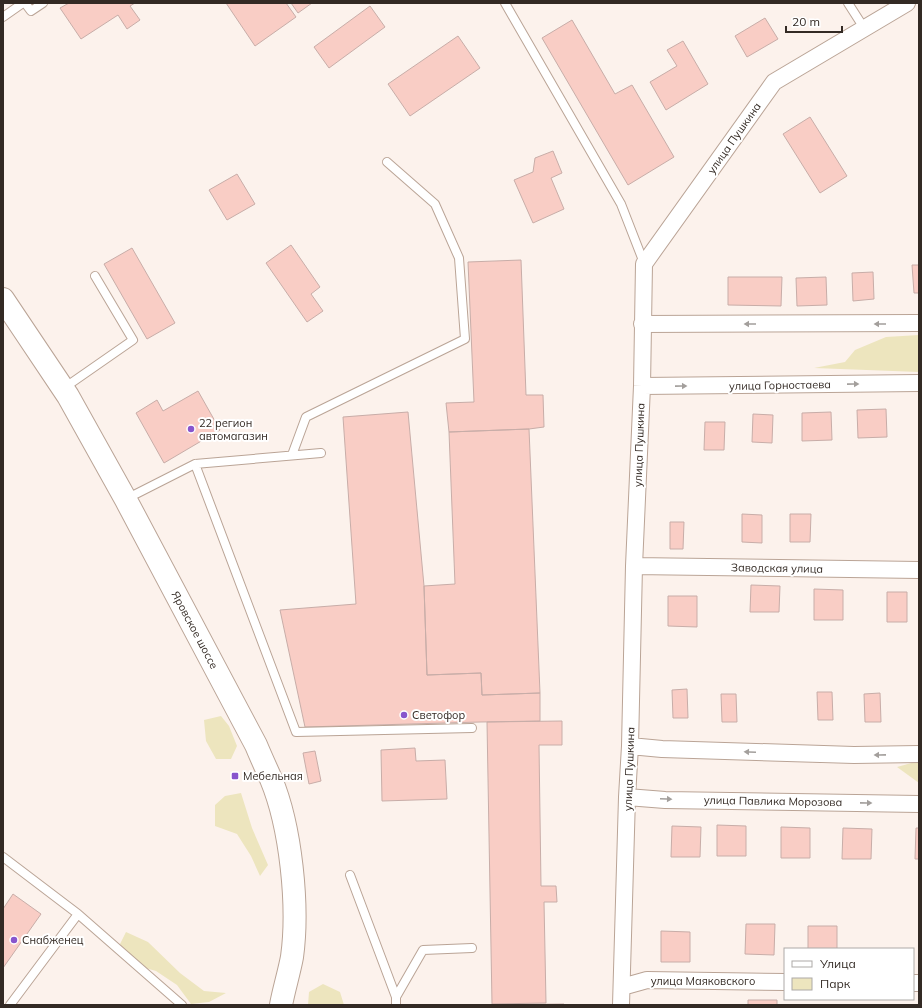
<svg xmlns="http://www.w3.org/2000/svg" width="922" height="1008" viewBox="0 0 922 1008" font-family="Mulish,sans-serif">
<rect width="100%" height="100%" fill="#fcf2ec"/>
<!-- green -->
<path fill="#ede5be" d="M919,335V372L814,368L845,362L855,350L886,337Z
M221,716L229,726L237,746L231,759H216L206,741L204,720Z
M915,762L919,763V783L897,767Z
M241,793L252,828L268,865L260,876L251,856L237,834L215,826V805L225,796Z
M126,932L148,942L180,973L204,991L226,993L209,1002L191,1004L177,985L156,971L142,967L125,954L120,944Z
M323,984L340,992L344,1005H308L309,992Z"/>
<!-- building -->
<path fill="#f9cdc5" stroke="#c8ada8" d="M69,3H135L130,6L140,20L127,29L118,15L81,39L60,8Z
M226,3H286L296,17L255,46Z
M291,3H312L298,13Z
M370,6L385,27L329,68L314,47Z
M765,18L778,39L747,57L735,36Z
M572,20L615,94L632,85L674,157L628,185L542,38Z
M458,36L480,68L410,116L388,84Z
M683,41L708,84L666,110L650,82L677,66L667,50Z
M810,117L847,176L820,193L783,134Z
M553,151L562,173L551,178L564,209L533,223L514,180L533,172L535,158Z
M237,174L255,204L227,220L209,190Z
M291,245L320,287L311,294L323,311L307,322L266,263Z
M132,248L175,323L147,339L104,264Z
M521,260L526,395H543L544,427L529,429L449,432L446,403L474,402L468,262Z
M912,265H919V293H914Z
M873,272L874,299L853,301L852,273Z
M728,277H782L781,306L728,305Z
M826,277L827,305L797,306L796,278Z
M198,391L220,430L164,463L136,413L157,400L163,411Z
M886,409L887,437L858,438L857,410Z
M408,412L424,586L427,675L481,673L482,695L540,693V721L480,722L305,727L280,610L356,604L343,417Z
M831,412L832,440L802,441V413Z
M753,414L773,415L772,443L752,442Z
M705,422H725L724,450H704Z
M529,429L540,693L482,695L481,673L427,675L424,586L455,584L449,432Z
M742,514L762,515V543L742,542Z
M790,514H811L810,542H790Z
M670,522H684L683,549H670Z
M751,585L780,586L779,612H750Z
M814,589L843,590V620H814Z
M887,592H907V622H887Z
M668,596H697V627L668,626Z
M687,689L688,718H673L672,690Z
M817,692H832L833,720H818Z
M880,693L881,722H865L864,694Z
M721,694H736L737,722H722Z
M562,721V745H539L541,886H556L557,902H544L546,1003L492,1004L487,722Z
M415,748L416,761L445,760L447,799L382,801L381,750Z
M315,751L321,781L309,784L303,753Z
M717,825L746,826V856H717Z
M672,826L701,827L700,857H671Z
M781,827L810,828V858H781Z
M843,828L872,829L871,859H842Z
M916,828H919V859H915Z
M13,894L41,914L3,968V909Z
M746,924H775L774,955L745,954Z
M808,926H837V949H808Z
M661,931L690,932V962H661Z
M748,1000H777V1005H748Z
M564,1004V1005H481Z"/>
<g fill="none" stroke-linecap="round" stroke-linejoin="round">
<!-- service casing -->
<g stroke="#baa496" stroke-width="10">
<path id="service" d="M25,3L31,11L43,3
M505,3L621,204L644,263
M848,3L864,28
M3,17L23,3
M64,388L133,340L95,276
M292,455L306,417L465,339L459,258L435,204L387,162
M195,464L296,732L472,728
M126,499L195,464L321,453
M3,857L78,914
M350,875L396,997V1005
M396,997L423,950L472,948
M10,1005L78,914L182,1005"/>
</g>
<!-- minor casing -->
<g stroke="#baa496" stroke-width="18">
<path id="minor" d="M642,324L919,323
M642,386L919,383
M634,566L919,570
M630,746L662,749L854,755L919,754
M627,797L665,800L919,804
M913,983H919
M622,987L647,980L785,982
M621,1005L627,797L630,746L634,566L642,386L644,264L774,82L907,3"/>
</g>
<!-- secondary casing -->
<g stroke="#baa496" stroke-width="24">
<path id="secondary" d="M3,299L68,396L126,500L256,745C261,757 266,768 271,779C291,827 299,906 292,957C289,973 284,989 281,1005"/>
</g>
<!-- service -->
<use href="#service" stroke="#fff" stroke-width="8"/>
<!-- minor -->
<use href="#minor" stroke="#fff" stroke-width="16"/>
<!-- secondary -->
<use href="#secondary" stroke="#fff" stroke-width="22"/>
</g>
<!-- one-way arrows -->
<defs><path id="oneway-solid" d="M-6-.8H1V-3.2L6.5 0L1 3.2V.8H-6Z"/></defs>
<g fill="#a39f9c">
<use href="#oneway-solid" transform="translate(750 324) rotate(180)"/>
<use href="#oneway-solid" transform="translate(880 324) rotate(180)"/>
<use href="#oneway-solid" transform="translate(853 384) rotate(-1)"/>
<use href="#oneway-solid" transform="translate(681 386) rotate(-1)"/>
<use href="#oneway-solid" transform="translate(750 752) rotate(-178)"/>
<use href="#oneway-solid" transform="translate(880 755) rotate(179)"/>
<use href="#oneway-solid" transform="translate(666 799) rotate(2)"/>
<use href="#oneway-solid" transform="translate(866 803) rotate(1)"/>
</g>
<!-- markers -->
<g fill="#8855cd" stroke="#fff" stroke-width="1.5">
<circle cx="191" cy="429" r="4"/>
<circle cx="404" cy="715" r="4"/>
<rect x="231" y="772" width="8" height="8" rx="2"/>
<circle cx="14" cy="940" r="4"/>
</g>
<g text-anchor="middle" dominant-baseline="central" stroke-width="4" stroke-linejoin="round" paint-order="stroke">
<!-- street labels -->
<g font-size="11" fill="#332a24" stroke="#fff">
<text transform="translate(734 138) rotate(-55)">улица Пушкина</text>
<text transform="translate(780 385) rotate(-1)">улица Горностаева</text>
<text transform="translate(639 445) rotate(-88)">улица Пушкина</text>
<text transform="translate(777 568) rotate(1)">Заводская улица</text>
<text transform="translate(195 630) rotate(62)">Яровское шоссе</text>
<text transform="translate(629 769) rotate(-88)">улица Пушкина</text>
<text transform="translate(773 801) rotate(1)">улица Павлика Морозова</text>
<text x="703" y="981">улица Маяковского</text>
</g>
<!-- poi labels -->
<g font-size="11" fill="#332a24" stroke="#fff" text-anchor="start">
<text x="199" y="423">22 регион<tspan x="199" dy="13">автомагазин</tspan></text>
<text x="412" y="715">Светофор</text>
<text x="243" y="776">Мебельная</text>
<text x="22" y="940">Снабженец</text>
</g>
</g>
<!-- border -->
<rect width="922" height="1008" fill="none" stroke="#332a24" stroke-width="8"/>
<!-- legend -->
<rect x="784" y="948" width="130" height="52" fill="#ffffff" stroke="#adaaa7"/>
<rect x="792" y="961" width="20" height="6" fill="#ffffff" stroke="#adaaa7"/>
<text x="820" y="968" font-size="12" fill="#332a24">Улица</text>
<rect x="792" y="978" width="20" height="12" fill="#ede5be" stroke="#adaaa7"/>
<text x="820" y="988" font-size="12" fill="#332a24">Парк</text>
<!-- scale -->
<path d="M786 26v6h56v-6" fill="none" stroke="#332a24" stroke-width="2"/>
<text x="792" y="26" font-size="12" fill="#332a24" stroke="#ffffff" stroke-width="3" paint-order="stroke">20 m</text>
</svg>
